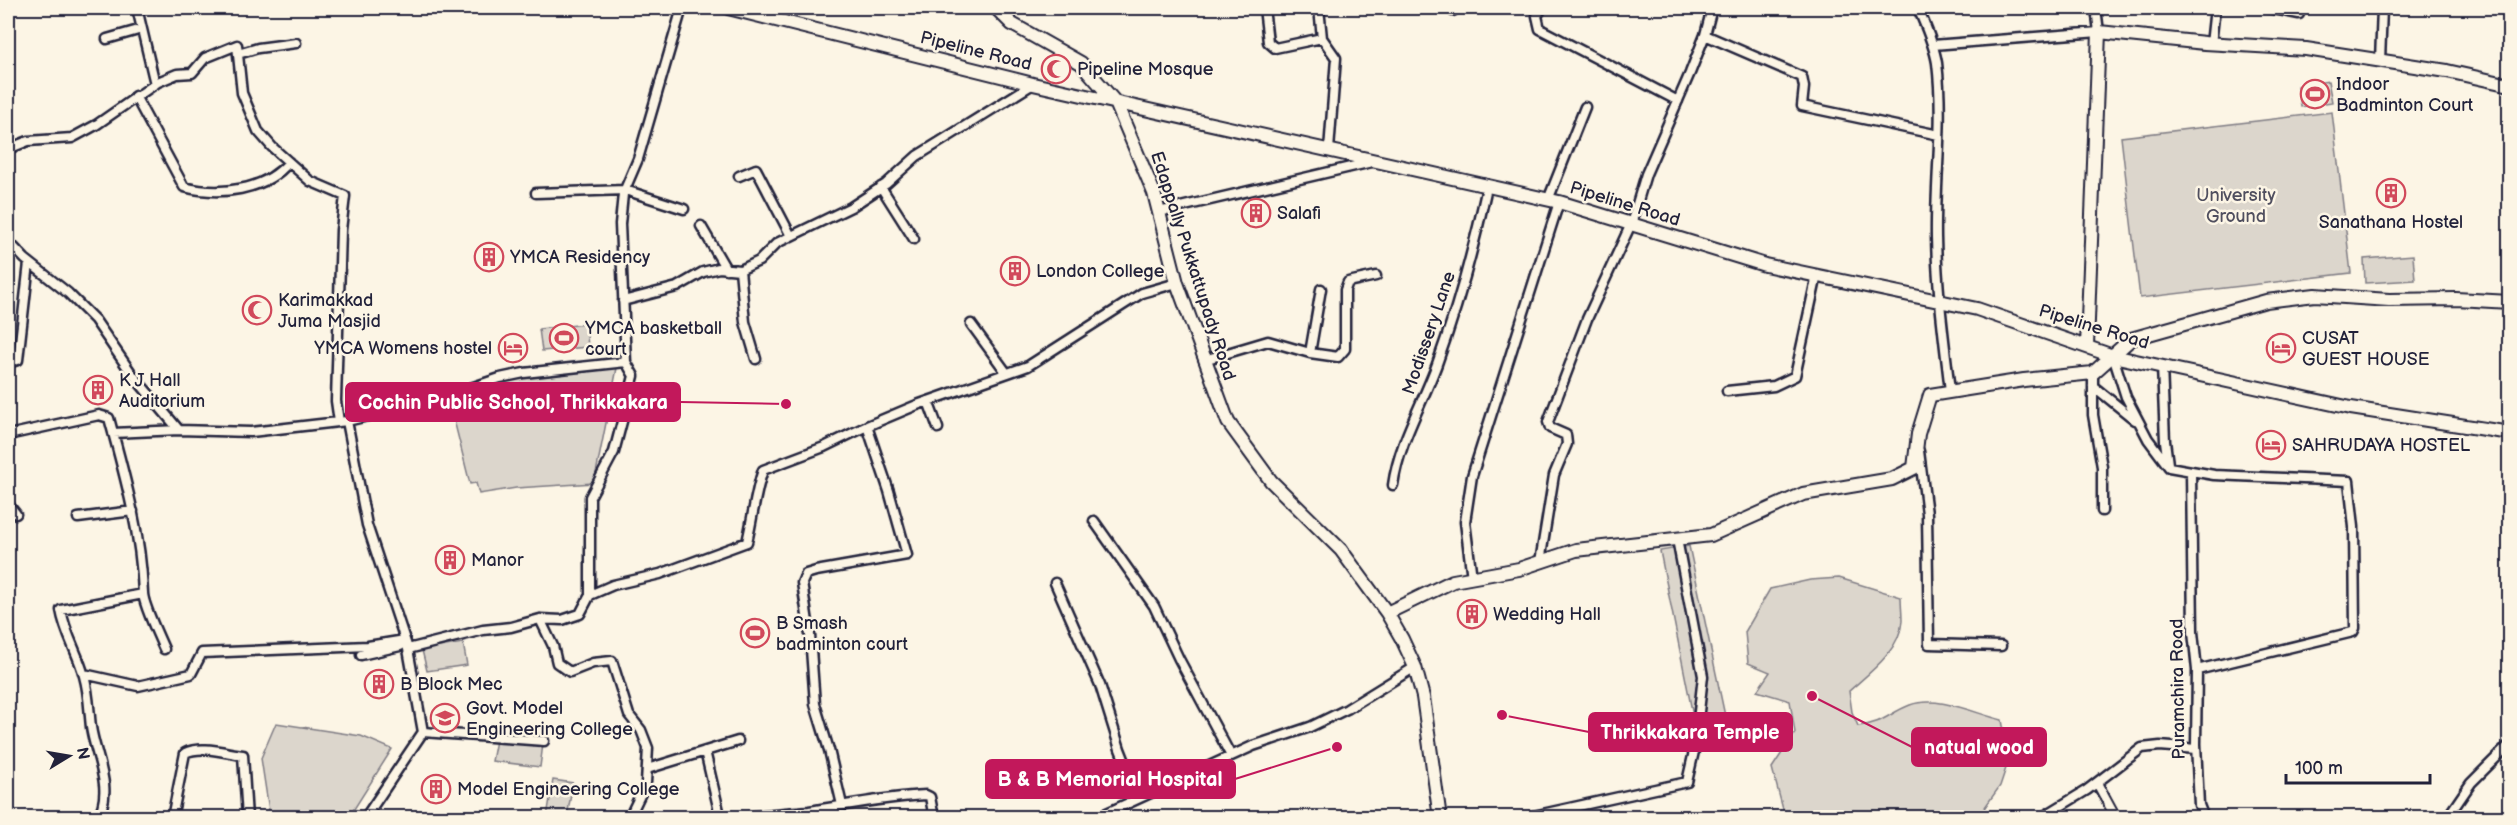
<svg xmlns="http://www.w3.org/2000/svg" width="2517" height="825" viewBox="0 0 2517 825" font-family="'Balsamiq Sans',sans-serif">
<rect width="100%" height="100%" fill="#fcf5e5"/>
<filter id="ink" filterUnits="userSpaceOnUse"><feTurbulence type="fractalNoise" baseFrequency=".0167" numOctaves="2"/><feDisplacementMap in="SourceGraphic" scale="12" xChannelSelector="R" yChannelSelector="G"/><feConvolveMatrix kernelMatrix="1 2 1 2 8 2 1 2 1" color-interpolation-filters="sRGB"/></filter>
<g filter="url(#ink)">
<!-- green -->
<path fill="#dcd6cc" stroke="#7f7c84" stroke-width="1.5" d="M2328,81L2332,102L2301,107L2298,86Z
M2332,112L2351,273L2140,298L2121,137Z
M2413,255L2415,280L2365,283L2364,259Z
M586,324L588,347L542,351L539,329Z
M617,368L594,483L516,488L479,494L476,483L470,484L449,400L507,380Z
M1689,546L1725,716L1695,726L1660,551Z
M1839,578L1901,597C1901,605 1902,613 1902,621C1900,651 1869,673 1849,691L1852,712L1858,726C1883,724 1889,713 1910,705C1938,695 1974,713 2002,720L2009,759L2000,786L1978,817H1785L1772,768L1795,733L1790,701L1757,691L1770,672L1748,663L1745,632L1770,589L1810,580Z
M463,643L467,665L427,671L422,650Z
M276,723L361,736L392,749L349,817H270L261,758Z
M496,740L543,744L540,767L492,761Z
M553,780L573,783L567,817H547Z"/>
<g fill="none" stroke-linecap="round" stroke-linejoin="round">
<!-- street casing -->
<g stroke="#22223b" stroke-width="13">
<path id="street" d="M137,8L155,84
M1264,8L1268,42L1275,48L1322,38
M1319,8L1322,38L1336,58L1329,150
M1542,8L1537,16L1540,29L1678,101
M1918,8C1925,25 1934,44 1937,63C1944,121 1935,179 1936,237C1937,289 1944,339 1950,391
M2268,8L2299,14
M1453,11L1455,8
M1705,35L1802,77L1804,87L1802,106L1939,135
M107,39L142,29
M2211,44L2215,8
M1933,45L2099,32L2096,8
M238,54L258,48L296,43
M2380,61L2382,8
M135,96L184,187C219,196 265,191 289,162
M8,104V133
M8,149L28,141L72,138L96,125L158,82L177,74L192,73L205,58L237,45L242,93L258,131L272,147L310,181L345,196L341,230L336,401L339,422
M739,176L756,169L791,236
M881,187L914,239
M536,193L625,190L684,209
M1548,200L1585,107
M1159,212L1372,162
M701,226L726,269
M8,241L25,259L68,293L95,320L132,374L179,430L251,432L347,421L435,400L500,378L524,373L626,362
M740,270L745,322L756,359
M623,301L677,287L703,272L719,268L740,270L759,261L777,243L851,207L886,184L917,156L1033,84
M971,324L1006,372
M1310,353L1338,357L1345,349V290L1348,282L1376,276
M2113,356L2126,397L2148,439L2169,467L2214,475L2349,481L2354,527L2355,628L2353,632L2197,670
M1204,360L1268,341L1310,353L1321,289
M8,363L18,360L29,263
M2162,366L2165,441L2168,464
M2093,373V415L2102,467V511
M2093,386L2135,420
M1727,391L1774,386L1795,376L1817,275
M928,401L938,428
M347,421L367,525L408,649L423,732L365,818
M113,433L179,430
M8,435L99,415L109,418C125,476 141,534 143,593C143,604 159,637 164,649
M1919,451L1927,514L1929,644L2001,646
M2191,471L2193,632L2197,670L2196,744L2199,805L2204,818
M1393,485C1399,442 1422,405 1437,364C1458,306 1474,248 1487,187
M8,504L16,514
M78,518L133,511
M1094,521L1154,606L1179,659L1231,756
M1540,562L1554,475L1567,444L1566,435L1550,428L1548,422L1587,319L1631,224L1646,174L1690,73L1705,35L1712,8
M1472,578L1465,522L1472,476L1559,202
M1055,583L1100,685L1120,749L1139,797
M590,595V497L614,452L634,376L626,362L620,224L623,194L638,159L682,8
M540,619L553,646L557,663L570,672L593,663L612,661L629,715L641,730L648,748L646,783L629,818
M408,649L483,630L511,627L540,619L562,620L580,614L590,595L613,585L660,574L747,542C753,517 755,493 763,470L824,447L867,426L917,405L1028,366L1142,293L1177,283
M361,655L400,646
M84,674L138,686L191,674L202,653L368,646L405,640
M423,732L544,741
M705,751L719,811
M647,769L738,741
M2097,783L2116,818
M842,805L829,750L815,704L810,635L802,583L806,574L816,571L907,555L889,491L867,426
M97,818C115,790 95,756 91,727C89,710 89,693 84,676C78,653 65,634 61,610L143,594
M172,818L185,753C201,745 226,753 243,755L247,818
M744,818C766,814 787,813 809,811C848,805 886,797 926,795L930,797L934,818
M1096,818L1253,746L1310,727L1347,709L1415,667
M1524,818L1687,782L1695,747L1703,676L1677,539
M2041,818L2087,790L2142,748L2160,746L2196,749
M2447,818L2471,783L2510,744"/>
</g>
<!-- secondary casing -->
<g stroke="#22223b" stroke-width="16">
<path id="secondary" d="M728,8L1033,84L1559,202L1765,265L1977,309L2113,356L2351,408L2510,433
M996,8L1012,24L1081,63L1116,103L1154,193L1177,283L1228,422L1271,481L1341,550L1387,613L1402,639L1415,667L1423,697L1440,818
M2087,346L2099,32L2205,43L2306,49L2447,71L2510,85
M1387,613L1453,581L1519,569L1576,550L1711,535L1803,494L1892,479L1914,468L1918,434L1930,395L2024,380L2093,373L2131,339L2266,301L2315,295L2389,300L2456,299L2510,302"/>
</g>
<!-- street -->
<use href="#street" stroke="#fcf5e5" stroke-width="8"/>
<!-- secondary -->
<use href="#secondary" stroke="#fcf5e5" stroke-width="12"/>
</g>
</g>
<!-- icons -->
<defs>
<g id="mosque-ring" transform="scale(1.5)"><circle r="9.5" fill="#fcf5e5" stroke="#d1495b" stroke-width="1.5"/><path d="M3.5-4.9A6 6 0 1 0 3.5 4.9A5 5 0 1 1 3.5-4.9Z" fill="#d1495b"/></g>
<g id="stadium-ring" transform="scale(1.5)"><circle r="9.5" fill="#fcf5e5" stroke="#d1495b" stroke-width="1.5"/><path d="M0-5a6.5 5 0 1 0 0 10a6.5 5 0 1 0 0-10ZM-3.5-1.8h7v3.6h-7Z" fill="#d1495b"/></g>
<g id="building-ring" transform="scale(1.5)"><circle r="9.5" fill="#fcf5e5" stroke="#d1495b" stroke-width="1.5"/><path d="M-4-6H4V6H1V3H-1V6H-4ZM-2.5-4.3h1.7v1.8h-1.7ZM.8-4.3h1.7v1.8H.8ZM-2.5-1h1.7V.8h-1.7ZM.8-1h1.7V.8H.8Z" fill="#d1495b"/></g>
<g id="hotel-ring" transform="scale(1.5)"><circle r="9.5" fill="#fcf5e5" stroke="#d1495b" stroke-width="1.5"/><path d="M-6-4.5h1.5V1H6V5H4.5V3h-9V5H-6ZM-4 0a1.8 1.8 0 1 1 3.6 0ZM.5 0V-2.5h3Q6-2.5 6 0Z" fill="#d1495b"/></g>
<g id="university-ring" transform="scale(1.5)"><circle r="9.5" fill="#fcf5e5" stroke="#d1495b" stroke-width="1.5"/><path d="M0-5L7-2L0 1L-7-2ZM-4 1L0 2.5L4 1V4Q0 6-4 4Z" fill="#d1495b"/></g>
</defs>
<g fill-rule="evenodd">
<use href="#mosque-ring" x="1056" y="69"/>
<use href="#stadium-ring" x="2315" y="94"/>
<use href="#building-ring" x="2391" y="193"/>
<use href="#building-ring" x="1256" y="213"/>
<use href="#building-ring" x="489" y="257"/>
<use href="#building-ring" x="1015" y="271"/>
<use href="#mosque-ring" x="257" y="310"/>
<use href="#stadium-ring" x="564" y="338"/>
<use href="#hotel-ring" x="513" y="348"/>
<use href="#hotel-ring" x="2281" y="348"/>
<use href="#building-ring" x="98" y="390"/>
<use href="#hotel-ring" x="2271" y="445"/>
<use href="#building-ring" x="450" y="560"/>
<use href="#building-ring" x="1472" y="614"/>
<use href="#stadium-ring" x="755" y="633"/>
<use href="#building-ring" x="379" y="684"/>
<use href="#university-ring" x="445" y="718"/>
<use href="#building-ring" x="436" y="789"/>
</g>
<g text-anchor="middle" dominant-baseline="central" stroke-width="5" stroke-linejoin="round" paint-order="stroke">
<!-- street labels -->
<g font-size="18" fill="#22223b" stroke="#fcf5e5">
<text transform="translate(976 51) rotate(14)">Pipeline Road</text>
<text transform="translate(1625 204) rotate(17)">Pipeline Road</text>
<text transform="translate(1193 266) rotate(72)">Edappally Pukkattupady Road</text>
<text transform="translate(2094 327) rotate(17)">Pipeline Road</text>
<text transform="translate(1429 333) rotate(-71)">Modissery Lane</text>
<text transform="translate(2178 689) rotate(-91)">Puramchira Road</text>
</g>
<!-- poi labels -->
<g font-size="18" fill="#22223b" stroke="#fcf5e5" text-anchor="start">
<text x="1077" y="69">Pipeline Mosque</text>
<text x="2336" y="84">Indoor<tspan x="2336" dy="21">Badminton Court</tspan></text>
<text x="1277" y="213">Salafi</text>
<text x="2391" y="222" text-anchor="middle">Sanathana Hostel</text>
<text x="510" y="257">YMCA Residency</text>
<text x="1036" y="271">London College</text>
<text x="278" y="300">Karimakkad<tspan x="278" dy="21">Juma Masjid</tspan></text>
<text x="585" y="328">YMCA basketball<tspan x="585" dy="21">court</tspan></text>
<text x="2302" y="338">CUSAT<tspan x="2302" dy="21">GUEST HOUSE</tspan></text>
<text x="492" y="348" text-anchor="end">YMCA Womens hostel</text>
<text x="119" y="380">K J Hall<tspan x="119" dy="21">Auditorium</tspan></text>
<text x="2292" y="445">SAHRUDAYA HOSTEL</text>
<text x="471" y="560">Manor</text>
<text x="1493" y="614">Wedding Hall</text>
<text x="776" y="623">B Smash<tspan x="776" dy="21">badminton court</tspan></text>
<text x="400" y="684">B Block Mec</text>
<text x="466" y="708">Govt. Model<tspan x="466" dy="21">Engineering College</tspan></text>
<text x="457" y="789">Model Engineering College</text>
</g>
<!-- park labels -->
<g font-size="18" fill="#504f5f" stroke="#fcf5e5">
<text x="2236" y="195">University<tspan x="2236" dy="21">Ground</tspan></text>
</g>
</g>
<!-- callouts -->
<path fill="none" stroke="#c2185b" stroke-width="2" d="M786 404L680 402M1502 715L1589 732M1812 696L1912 747M1337 747L1235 779"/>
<g fill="#c2185b" stroke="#fcf5e5" stroke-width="2">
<circle cx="786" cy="404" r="6"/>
<circle cx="1502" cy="715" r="6"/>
<circle cx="1812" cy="696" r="6"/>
<circle cx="1337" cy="747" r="6"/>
</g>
<g fill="#c2185b" stroke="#c2185b" stroke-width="2">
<rect x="346" y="383" width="334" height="38" rx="6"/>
<rect x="1589" y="713" width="203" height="38" rx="6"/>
<rect x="1912" y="728" width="134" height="38" rx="6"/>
<rect x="986" y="760" width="249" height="38" rx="6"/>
</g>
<g font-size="20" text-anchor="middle" font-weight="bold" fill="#fff">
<text x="513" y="409">Cochin Public School, Thrikkakara</text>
<text x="1690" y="739">Thrikkakara Temple</text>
<text x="1979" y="754">natual wood</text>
<text x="1110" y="786">B &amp; B Memorial Hospital</text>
</g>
<!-- margin -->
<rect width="2517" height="825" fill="none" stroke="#fcf5e5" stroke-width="30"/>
<rect x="15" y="15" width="2487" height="795" fill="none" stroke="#22223b" stroke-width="2" filter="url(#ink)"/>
<!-- north arrow -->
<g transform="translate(69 756) rotate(79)" stroke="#fcf5e5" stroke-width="4.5" paint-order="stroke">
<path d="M0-4.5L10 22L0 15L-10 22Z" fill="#22223b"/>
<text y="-9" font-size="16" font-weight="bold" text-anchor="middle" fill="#22223b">N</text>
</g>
<!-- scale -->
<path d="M2286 774v9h144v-9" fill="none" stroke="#22223b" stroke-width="3"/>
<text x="2295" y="774" font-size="18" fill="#22223b" stroke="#fcf5e5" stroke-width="4.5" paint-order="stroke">100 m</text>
</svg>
